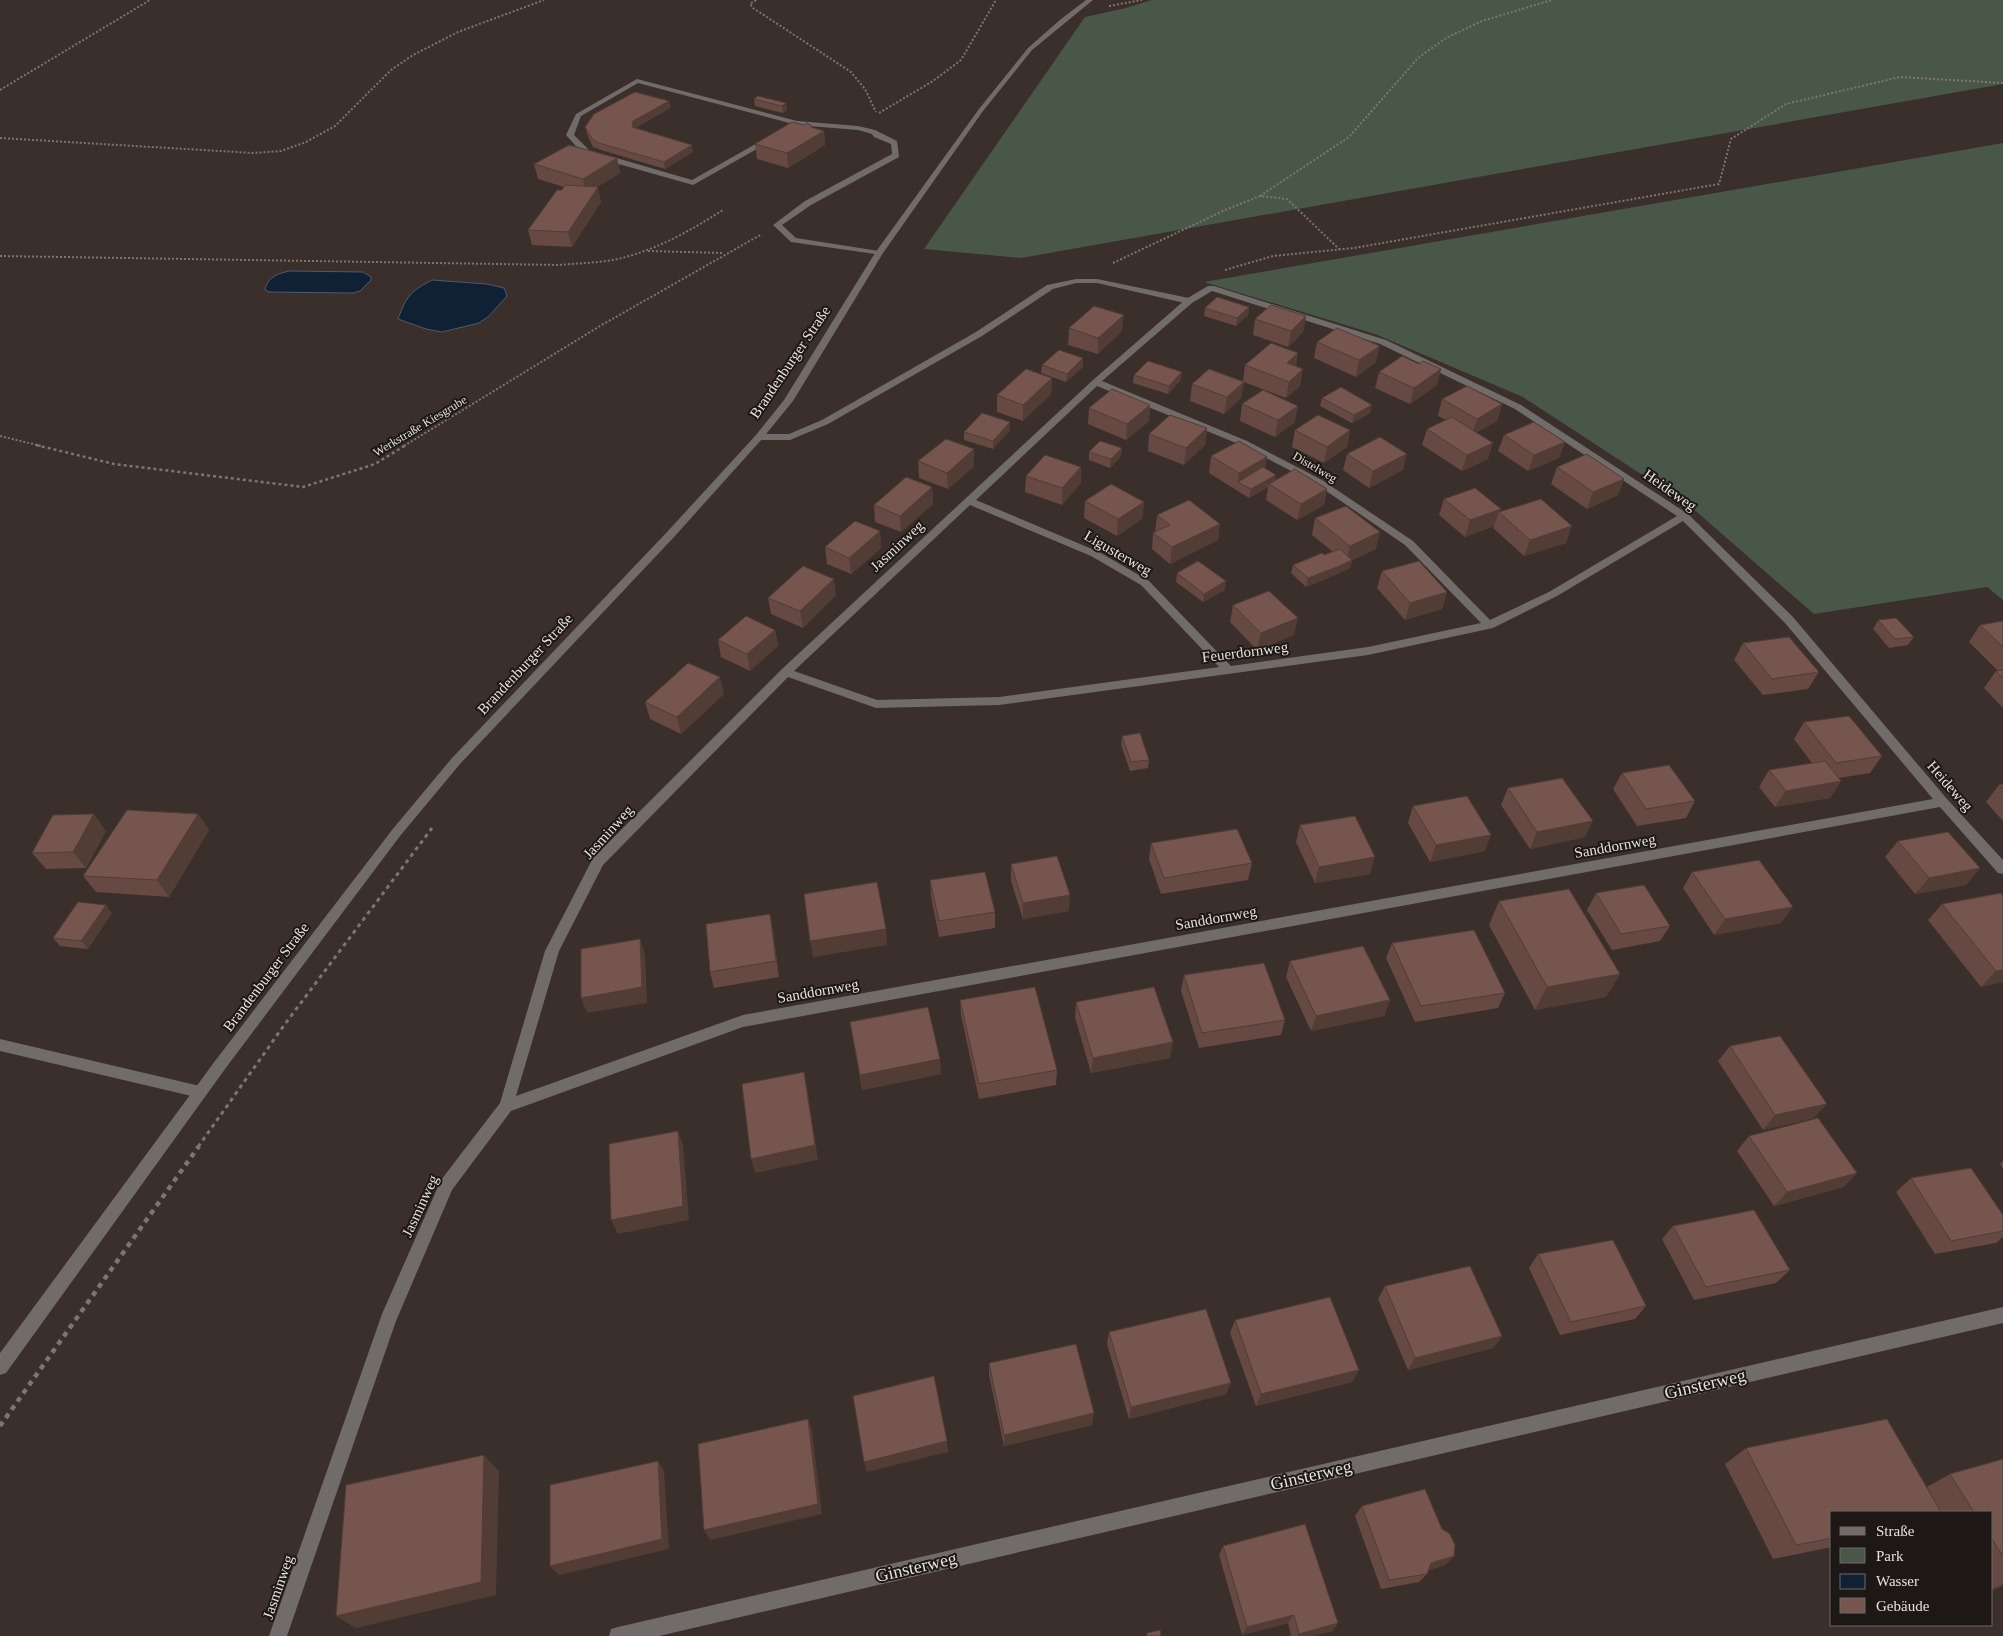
<svg xmlns="http://www.w3.org/2000/svg" width="2003" height="1636" viewBox="0 0 2003 1636" font-family="Georgia,serif">
<rect width="100%" height="100%" fill="#3a2f2a"/>
<!-- green -->
<path fill="#495748" d="M1152,0H2003V84L1021,258L924,249L1085,17L1126,8Z
M2003,143V600L1987,587L1814,614L1690,506L1523,397L1375,334L1204,282Z"/>
<!-- water -->
<path fill="#102136" stroke="#505a68" d="M290,271L363,272L371,277V280L360,291L353,293L269,292L265,290C267,277 279,273 290,271Z
M432,280L487,284L504,288L507,296L489,316L479,323L442,332L426,329L398,319C407,295 410,292 432,280Z"/>
<g fill="none" stroke-linecap="round" stroke-linejoin="round">
<!-- path-far3 -->
<path stroke="#7e7570" stroke-width="2" stroke-dasharray="2 2" stroke-linecap="butt" d="M756,0L750,4L753,8L851,72L865,89L876,112
M1109,6L1142,0
M0,90L150,0
M879,113L933,81L961,60L996,0
M0,138L253,153L281,151L306,142L335,126L391,70L413,55L458,32L544,0
M1260,196L1349,137L1418,58L1446,38L1482,21L1552,0
M648,251L724,253
M0,256L560,265C579,263 599,263 618,259C656,250 690,231 723,210
M1113,263L1225,210L1260,196L1287,199L1339,249
M1225,270L1273,256L1354,248L1719,184L1731,139L1786,104L1900,77L2003,83
M0,436L41,446
M404,446L600,326L762,234"/>
<!-- path-far2 -->
<path stroke="#7e7570" stroke-width="2.5" stroke-dasharray="3 3" stroke-linecap="butt" d="M36,445L114,464L303,487L375,464L406,445"/>
<!-- path-far1 -->
<path stroke="#7e7570" stroke-width="3" stroke-dasharray="4 4" stroke-linecap="butt" d="M198,1147L285,1024L432,828"/>
<!-- path -->
<path stroke="#7e7570" stroke-width="4.5" stroke-dasharray="5 5" stroke-linecap="butt" d="M0,1426L199,1146"/>
<!-- service -->
<path fill="#716c69" fill-rule="evenodd" d="M637,79L797,121L858,126L875,130L897,141L899,157L811,205L782,225L796,238L879,251H882V255L791,242L773,225L805,201L892,154L891,144L874,137L872,134L858,130L797,125L638,83L581,116L574,135L589,150L692,180L766,138L773,140L693,185L583,154L566,135L576,114Z
M1076,279H1097L1189,298L1193,301L1189,304L1097,283H1076L1053,289L982,336L828,424L790,440H759L754,437L759,434H789L822,420L976,332L1047,285Z
M0,1039L200,1086L205,1087L207,1092L205,1097L200,1098L0,1051Z"/>
<!-- minor -->
<path fill="#716c69" fill-rule="evenodd" d="M1208,286H1214L1386,340L1521,405L1688,514L1793,617L1947,799L2003,860V874L1998,873L1940,807L743,1027L511,1111L452,1190L396,1321L287,1636H269L382,1314L441,1180L500,1103L545,951L593,858L782,669L1093,380L1186,299ZM1212,291L1380,344L1515,409L1677,516L1549,592L1490,620L1413,541L1322,480L1247,441L1102,381L1192,303ZM1097,386L1241,445L1316,484L1405,545L1481,623L1368,647L1231,666L1149,581L1099,552L976,500ZM970,505L1091,556L1141,585L1219,667L999,697L877,700L794,671ZM1683,521L1785,623L1933,799L743,1015L516,1096L559,951L603,865L788,677L876,708L999,705L1368,655L1493,628L1557,596Z
M2003,1307V1323L659,1636H609L611,1629L618,1627Z"/>
<!-- tertiary -->
<path fill="#716c69" fill-rule="evenodd" d="M1086,0H1093L1032,50L983,111L883,253L793,401L762,439L675,536L460,764L400,836L225,1069L6,1373L0,1375V1353L215,1061L392,830L452,758L667,532L756,435L784,400L875,253L979,109L1028,48L1061,19Z"/>
</g>
<!-- wall -->
<path fill="#654942" d="M754,99L786,103L787,110L783,113L755,106Z
M669,101L670,108L635,128L693,152L665,169L601,150L593,147L587,134L585,127Z
M813,128L824,131L825,145L788,168L757,159L755,144Z
M617,158L620,173L597,187L601,202L572,247L532,245L528,230L564,187L538,179L534,164Z
M1249,307L1248,315L1236,326L1204,316L1205,308Z
M1306,316L1303,332L1288,347L1253,335L1255,319Z
M1069,328L1122,331L1098,354L1068,345Z
M1317,342L1376,362L1356,377L1314,358Z
M1419,364L1441,369L1437,385L1410,404L1375,388L1379,372Z
M1042,365L1083,367L1066,382L1041,373Z
M1245,365L1296,367L1303,369L1300,386L1286,398L1244,382L1241,398L1224,414L1190,401L1192,384L1243,381Z
M1134,375L1181,380L1168,394L1133,383Z
M1052,378L1051,394L1023,421L997,412V395Z
M1322,398L1370,413L1352,423L1320,406Z
M1442,399L1502,404L1497,421L1477,432L1488,459L1462,471L1422,445L1427,429L1446,420L1438,416Z
M1242,404L1295,422L1275,437L1240,421Z
M1150,405L1149,421L1126,440L1088,424L1089,408Z
M1010,422V430L993,449L964,440V432Z
M1207,428L1205,445L1184,465L1148,451L1149,434Z
M1295,430H1350L1347,447L1324,463L1292,447Z
M1504,435L1565,442L1559,458L1528,471L1498,451Z
M1122,448L1121,456L1110,468L1089,460V452Z
M1347,454L1403,470L1369,488L1343,470Z
M1211,456L1265,469L1276,475L1275,480L1327,489L1324,505L1297,520L1266,500L1268,487L1249,498L1209,473Z
M918,461L974,466L948,489L919,478Z
M1557,467L1624,479L1618,495L1587,509L1551,484Z
M1026,476L1081,483L1062,505L1025,492Z
M932,487L933,504L901,532L875,522L874,505Z
M1444,499L1500,511L1566,543L1524,556L1493,528L1494,526L1465,537L1439,515Z
M1085,501L1144,502L1142,519L1117,536L1084,518Z
M1157,515L1218,540L1170,564L1152,549L1153,533L1155,532Z
M1315,518L1376,549L1352,560L1350,568L1335,575L1306,587L1291,573L1293,565L1333,552L1312,535Z
M880,531L881,548L851,574L827,564L825,547Z
M1382,571L1447,592L1442,609L1405,620L1377,588Z
M1177,573L1225,590L1203,602L1176,582Z
M836,595L803,628L771,614L768,598Z
M1233,605L1294,635L1257,650L1230,622Z
M1878,620L1914,637L1908,645L1889,648L1873,629Z
M2003,621V708L1984,688L1996,671H1998L1969,642L1980,625Z
M775,630L778,646L750,671L721,657L718,640Z
M1743,643L1819,672L1808,689L1763,695L1734,660Z
M724,694L681,734L650,719L645,702Z
M1804,722L1882,756L1870,773L1839,778L1841,781L1830,798L1775,807L1759,787L1769,770L1812,763L1794,739Z
M1122,736L1149,760L1148,768L1130,771L1121,745Z
M1622,773L1695,801L1686,818L1637,826L1613,789Z
M2003,784V821L1986,802L1999,785Z
M1508,788L1585,837L1530,849L1501,805Z
M1413,806L1485,851L1430,862L1408,823Z
M198,814L209,830L169,897L96,892L83,876Z
M1300,825L1370,874L1315,883L1296,842Z
M106,831L86,868L46,869L32,853Z
M1898,841L1980,868L1966,885L1915,894L1885,857Z
M1151,843L1252,863L1248,880L1161,894L1149,859Z
M1011,864L1069,911L1023,919L1011,881Z
M1692,872L1781,923L1714,935L1683,888Z
M930,880L995,912V928L939,937L931,897Z
M1596,893L1670,926L1660,941L1612,950L1587,910Z
M2003,896V982L1981,987L1928,920L1942,904Z
M1499,901L1620,974L1606,997L1535,1010L1489,925Z
M112,913L88,949L60,946L53,938Z
M773,930L779,977L714,988L710,972Z
M1392,943L1505,993L1498,1008L1415,1022L1386,958Z
M1290,961L1390,1000L1384,1016L1311,1031L1286,977Z
M1184,975L1285,1020L1281,1035L1199,1048L1181,991Z
M960,1000L1057,1070L1056,1085L979,1099L961,1015Z
M1076,1002L1170,1058L1091,1073L1075,1017Z
M850,1022L941,1074L862,1090Z
M1730,1046L1814,1118L1763,1130L1718,1061Z
M1749,1136L1857,1173L1843,1187L1774,1206L1737,1151Z
M2003,1161V1169L2000,1164Z
M1911,1178L2003,1215V1237L1996,1243L1935,1254L1896,1192Z
M1673,1226L1790,1270L1776,1283L1694,1300L1662,1239Z
M1538,1254L1646,1306L1635,1319L1560,1335L1529,1268Z
M1385,1286L1502,1336L1493,1348L1408,1370L1378,1299Z
M1235,1320L1359,1370L1352,1382L1256,1406L1230,1333Z
M1109,1332L1226,1394L1129,1419L1107,1344Z
M989,1363L1092,1425L1004,1446L989,1375Z
M1746,1448L1927,1487L1950,1474L2003,1459V1586L1992,1590V1512H1832V1547L1773,1559L1725,1464Z
M1362,1506L1442,1529L1454,1556L1445,1565L1429,1570L1427,1574L1419,1582L1381,1589L1355,1516Z
M1223,1546L1338,1623L1332,1631L1313,1636H1291L1288,1623L1242,1635L1219,1555Z"/>
<!-- shaded-wall -->
<path fill="#523c36" d="M669,101L670,108L634,128L632,127L633,121Z
M786,103L787,110L783,113L782,106Z
M812,126L814,137L824,131L825,145L788,168L787,153Z
M692,145L693,152L665,169L664,162Z
M617,158L620,173L586,194L583,179Z
M598,187L601,202L572,247L568,232Z
M1249,307L1248,315L1236,326L1237,318Z
M1124,315L1122,331L1098,354V338Z
M1306,316L1303,332L1288,347L1291,331Z
M1380,346L1376,362L1356,377L1359,360Z
M1298,353L1296,369L1287,363Z
M1083,358V367L1066,382L1067,374Z
M1303,369L1300,386L1286,398L1289,382Z
M1441,369L1437,385L1410,404L1414,388Z
M1182,372L1181,380L1168,394L1169,386Z
M1052,378L1051,394L1023,421V405Z
M1244,382L1241,398L1224,414L1227,397Z
M1502,404L1497,421L1472,435L1477,419Z
M1150,405L1149,421L1126,440L1127,424Z
M1372,405L1370,413L1352,423L1354,415Z
M1298,406L1295,422L1275,437L1278,420Z
M1010,422V430L993,449V441Z
M1207,428L1205,445L1184,465L1186,448Z
M1350,430L1347,447L1324,463L1327,447Z
M1565,442L1559,458L1528,471L1534,455Z
M1493,443L1488,459L1462,471L1467,455Z
M1122,448L1121,456L1110,468L1111,459Z
M974,449V466L948,489L947,473Z
M1407,454L1403,470L1369,488L1373,471Z
M1267,457L1264,474L1238,482L1239,473Z
M1081,467V483L1062,505V488Z
M1276,475L1274,483L1269,484L1268,487L1249,498L1251,489Z
M1624,479L1618,495L1587,509L1593,492Z
M932,487L933,504L901,532L900,516Z
M1327,489L1324,505L1297,520L1301,504Z
M1144,502L1142,519L1117,536L1118,519Z
M1501,509L1500,513L1499,512L1494,526L1465,537L1470,520Z
M1220,524L1218,540L1170,564L1172,547Z
M1572,526L1566,543L1524,556L1530,540Z
M880,531L881,548L851,574L849,558Z
M1380,532L1376,549L1352,560L1350,568L1335,575L1306,587L1308,578L1346,563L1350,546Z
M834,579L836,595L803,628L800,611Z
M1226,581L1225,590L1203,602L1204,594Z
M1447,592L1442,609L1405,620L1410,603Z
M1298,618L1294,635L1257,650L1261,633Z
M775,630L778,646L750,671L747,654Z
M720,677L724,694L681,734L677,717Z
M1841,781L1830,798L1775,807L1786,791Z
M94,814L106,831L86,868L73,852Z
M198,814L209,830L169,897L157,880Z
M1593,821L1585,837L1530,849L1537,832Z
M1491,835L1485,851L1430,862L1436,845Z
M1375,857L1370,874L1315,883L1319,867Z
M1980,868L1966,885L1915,894L1929,878Z
M1070,895L1069,911L1023,919V903Z
M106,905L112,913L88,949L81,941Z
M1793,907L1781,923L1714,935L1725,919Z
M770,914L773,930L779,977L776,961Z
M886,929L887,945L813,957L810,941Z
M640,939L645,955L647,1003L587,1013L581,998Z
M2003,970V982L1981,987L1996,971Z
M1620,974L1606,997L1535,1010L1547,987Z
M1390,1000L1384,1016L1311,1031L1316,1016Z
M1173,1042L1170,1058L1091,1073L1093,1058Z
M940,1059L941,1074L862,1090L860,1075Z
M804,1072L807,1087L818,1160L755,1173L751,1159Z
M1827,1104L1814,1118L1763,1130L1775,1115Z
M678,1131L683,1145L689,1220L618,1234L611,1220Z
M1857,1173L1843,1187L1774,1206L1787,1192Z
M1502,1336L1493,1348L1408,1370L1415,1358Z
M1359,1370L1352,1382L1256,1406L1261,1394Z
M1231,1383L1226,1394L1129,1419L1131,1407Z
M1094,1413L1092,1425L1004,1446V1435Z
M808,1419L812,1430L822,1514L710,1540L704,1530Z
M947,1441L948,1452L867,1472L864,1462Z
M484,1455L499,1471L496,1595L356,1628L336,1616Z
M658,1461L664,1471L669,1549L559,1575L550,1566Z
M1454,1556L1445,1565L1422,1572L1431,1563Z
M2003,1584V1586L1992,1590V1589Z
M1294,1615L1288,1623L1242,1635L1247,1627Z
M1338,1623L1332,1631L1313,1636H1297L1299,1634Z"/>
<!-- building -->
<path fill="#75554d" stroke="#523c36" d="M635,92L669,101L633,121L632,127L692,145L664,162L599,143L592,139L585,127L594,114Z
M758,96L786,103L782,106L754,99Z
M792,122L804,125L807,123L812,126L811,127L824,131L787,153L755,144Z
M569,145L617,158L583,179L534,164Z
M565,185L598,187L568,232L528,230L557,190H562Z
M1217,297L1249,307L1237,318L1205,308Z
M1271,305L1306,316L1291,331L1255,319Z
M1094,306L1124,315L1098,338L1069,328Z
M1337,328L1380,346L1359,360L1317,342Z
M1271,343L1298,353L1287,363L1303,369L1289,382L1245,365Z
M1059,350L1083,358L1067,374L1042,365Z
M1402,356L1419,364L1423,361L1441,369L1414,388L1379,372Z
M1148,361L1182,372L1169,386L1134,375Z
M1026,369L1052,378L1023,405L997,395Z
M1209,369L1244,382L1227,397L1192,384Z
M1467,386L1502,404L1477,419L1442,399Z
M1341,387L1372,405L1354,415L1322,398Z
M1112,389L1150,405L1127,424L1089,408Z
M1263,390L1298,406L1278,420L1242,404Z
M982,413L1010,422L993,441L964,432Z
M1170,415L1207,428L1186,448L1149,434Z
M1318,415L1350,430L1327,447L1295,430Z
M1452,417L1493,443L1467,455L1427,429Z
M1534,422L1565,442L1534,455L1504,435Z
M1380,437L1407,454L1373,471L1347,454Z
M946,439L974,449L947,473L918,461Z
M1100,441L1122,448L1111,459L1089,452Z
M1239,441L1267,457L1239,473L1211,456Z
M1587,454L1624,479L1593,492L1557,467Z
M1045,455L1081,467L1062,488L1026,476Z
M1263,467L1276,475L1251,489L1238,482Z
M1295,469L1327,489L1301,504L1269,484Z
M906,477L932,487L900,516L874,505Z
M1111,484L1144,502L1118,519L1085,501Z
M1475,488L1501,509L1470,520L1444,499Z
M1541,499L1572,526L1530,540L1499,512Z
M1189,500L1220,524L1172,547L1153,533L1170,525L1157,515Z
M1346,506L1380,532L1350,546L1315,518Z
M855,521L880,531L849,558L825,547Z
M1340,549L1352,560L1337,567L1308,578L1293,565L1322,553L1324,555Z
M1198,561L1226,581L1204,594L1177,573Z
M1419,561L1447,592L1410,603L1382,571Z
M803,566L834,579L800,611L768,598Z
M1269,591L1298,618L1261,633L1233,605Z
M746,616L775,630L747,654L718,640Z
M1896,618L1914,637L1895,639L1878,620Z
M2003,621V647L1980,625Z
M1789,637L1819,672L1772,679L1743,643Z
M688,663L720,677L677,717L645,702Z
M2003,670V678L1996,671Z
M1849,716L1882,756L1836,763L1804,722Z
M1140,733L1149,760L1131,762L1122,736Z
M1825,761L1841,781L1786,791L1769,770Z
M1669,765L1695,801L1646,809L1622,773Z
M1562,778L1593,821L1537,832L1508,788Z
M2003,784V789L1999,785Z
M1467,796L1491,835L1436,845L1413,806Z
M127,810L198,814L157,880L83,876Z
M94,814L73,852L32,853L53,815Z
M1355,816L1375,857L1319,867L1300,825Z
M1237,829L1252,863L1164,878L1151,843Z
M1948,832L1980,868L1929,878L1898,841Z
M1057,856L1070,895L1023,903L1011,864Z
M1759,860L1793,907L1725,919L1692,872Z
M985,872L995,912L939,921L930,880Z
M877,882L886,929L810,941L804,894Z
M1644,885L1670,926L1621,934L1596,893Z
M1569,889L1620,974L1547,987L1499,901Z
M2001,893L2003,896V970L1996,971L1942,904Z
M78,902L106,905L81,941L53,938Z
M770,914L776,961L710,972L706,924Z
M1474,930L1505,993L1421,1006L1392,943Z
M640,939L642,987L581,998V949Z
M1363,946L1390,1000L1316,1016L1290,961Z
M1264,963L1285,1020L1202,1033L1184,975Z
M1035,987L1057,1070L979,1084L960,1000Z
M1154,987L1173,1042L1093,1058L1076,1002Z
M928,1007L940,1059L860,1075L850,1022Z
M1780,1036L1827,1104L1775,1115L1730,1046Z
M804,1072L815,1145L751,1159L742,1084Z
M1818,1118L1857,1173L1787,1192L1749,1136Z
M678,1131L683,1206L611,1220L609,1144Z
M1971,1168L2003,1215V1231L1951,1241L1911,1178Z
M1754,1210L1790,1270L1706,1287L1673,1226Z
M1613,1240L1646,1306L1571,1322L1538,1254Z
M1470,1266L1502,1336L1415,1358L1385,1286Z
M1330,1297L1359,1370L1261,1394L1235,1320Z
M1206,1309L1231,1383L1131,1407L1109,1332Z
M1076,1344L1094,1413L1004,1435L989,1363Z
M934,1376L947,1441L864,1462L853,1396Z
M808,1419L818,1504L704,1530L698,1444Z
M1887,1419L1941,1512H1832V1538L1796,1545L1746,1448Z
M484,1455L481,1582L336,1616L346,1485Z
M2003,1459V1556L1992,1539V1512H1974L1950,1474Z
M658,1461L662,1539L550,1566V1485Z
M1425,1489L1442,1529L1450,1534L1455,1545L1454,1556L1431,1563L1427,1574L1389,1580L1362,1506Z
M1305,1524L1338,1623L1299,1634L1294,1615L1247,1627L1223,1546Z
M1160,1630L1161,1636H1147V1633Z"/>
<g text-anchor="middle" dominant-baseline="central" stroke-width="4" stroke-linejoin="round" paint-order="stroke">
<!-- far-street labels -->
<g font-size="12" fill="#e7e0dd" stroke="#1d1816">
<text transform="translate(420 426) rotate(-31)">Werkstraße Kiesgrube</text>
<text transform="translate(1315 467) rotate(30)">Distelweg</text>
</g>
<!-- street labels -->
<g font-size="15" fill="#e7e0dd" stroke="#1d1816">
<text transform="translate(790 362) rotate(-56)">Brandenburger Straße</text>
<text transform="translate(1670 490) rotate(35)">Heideweg</text>
<text transform="translate(897 546) rotate(-43)">Jasminweg</text>
<text transform="translate(1118 553) rotate(30)">Ligusterweg</text>
<text transform="translate(1245 652) rotate(-7)">Feuerdornweg</text>
<text transform="translate(525 664) rotate(-47)">Brandenburger Straße</text>
<text transform="translate(1950 786) rotate(49)">Heideweg</text>
<text transform="translate(608 832) rotate(-48)">Jasminweg</text>
<text transform="translate(1615 846) rotate(-10)">Sanddornweg</text>
<text transform="translate(1216 918) rotate(-10)">Sanddornweg</text>
<text transform="translate(266 977) rotate(-53)">Brandenburger Straße</text>
<text transform="translate(818 991) rotate(-10)">Sanddornweg</text>
<text transform="translate(420 1206) rotate(-65)">Jasminweg</text>
<text transform="translate(278 1587) rotate(-71)">Jasminweg</text>
</g>
<!-- near-street labels -->
<g font-size="18" fill="#e7e0dd" stroke="#1d1816">
<text transform="translate(1705 1384) rotate(-13)">Ginsterweg</text>
<text transform="translate(1311 1475) rotate(-13)">Ginsterweg</text>
<text transform="translate(916 1567) rotate(-13)">Ginsterweg</text>
</g>
</g>
<!-- legend -->
<rect x="1830" y="1511" width="162" height="115" fill="#1d1816" stroke="#6e6866"/>
<rect x="1840" y="1527" width="25" height="8" fill="#716c69" stroke="#6e6866"/>
<text x="1876" y="1536" font-size="15" fill="#e7e0dd">Straße</text>
<rect x="1840" y="1548" width="25" height="15" fill="#495748" stroke="#6e6866"/>
<text x="1876" y="1561" font-size="15" fill="#e7e0dd">Park</text>
<rect x="1840" y="1574" width="25" height="15" fill="#102136" stroke="#6e6866"/>
<text x="1876" y="1586" font-size="15" fill="#e7e0dd">Wasser</text>
<rect x="1840" y="1598" width="25" height="15" fill="#75554d" stroke="#6e6866"/>
<text x="1876" y="1611" font-size="15" fill="#e7e0dd">Gebäude</text>
</svg>
